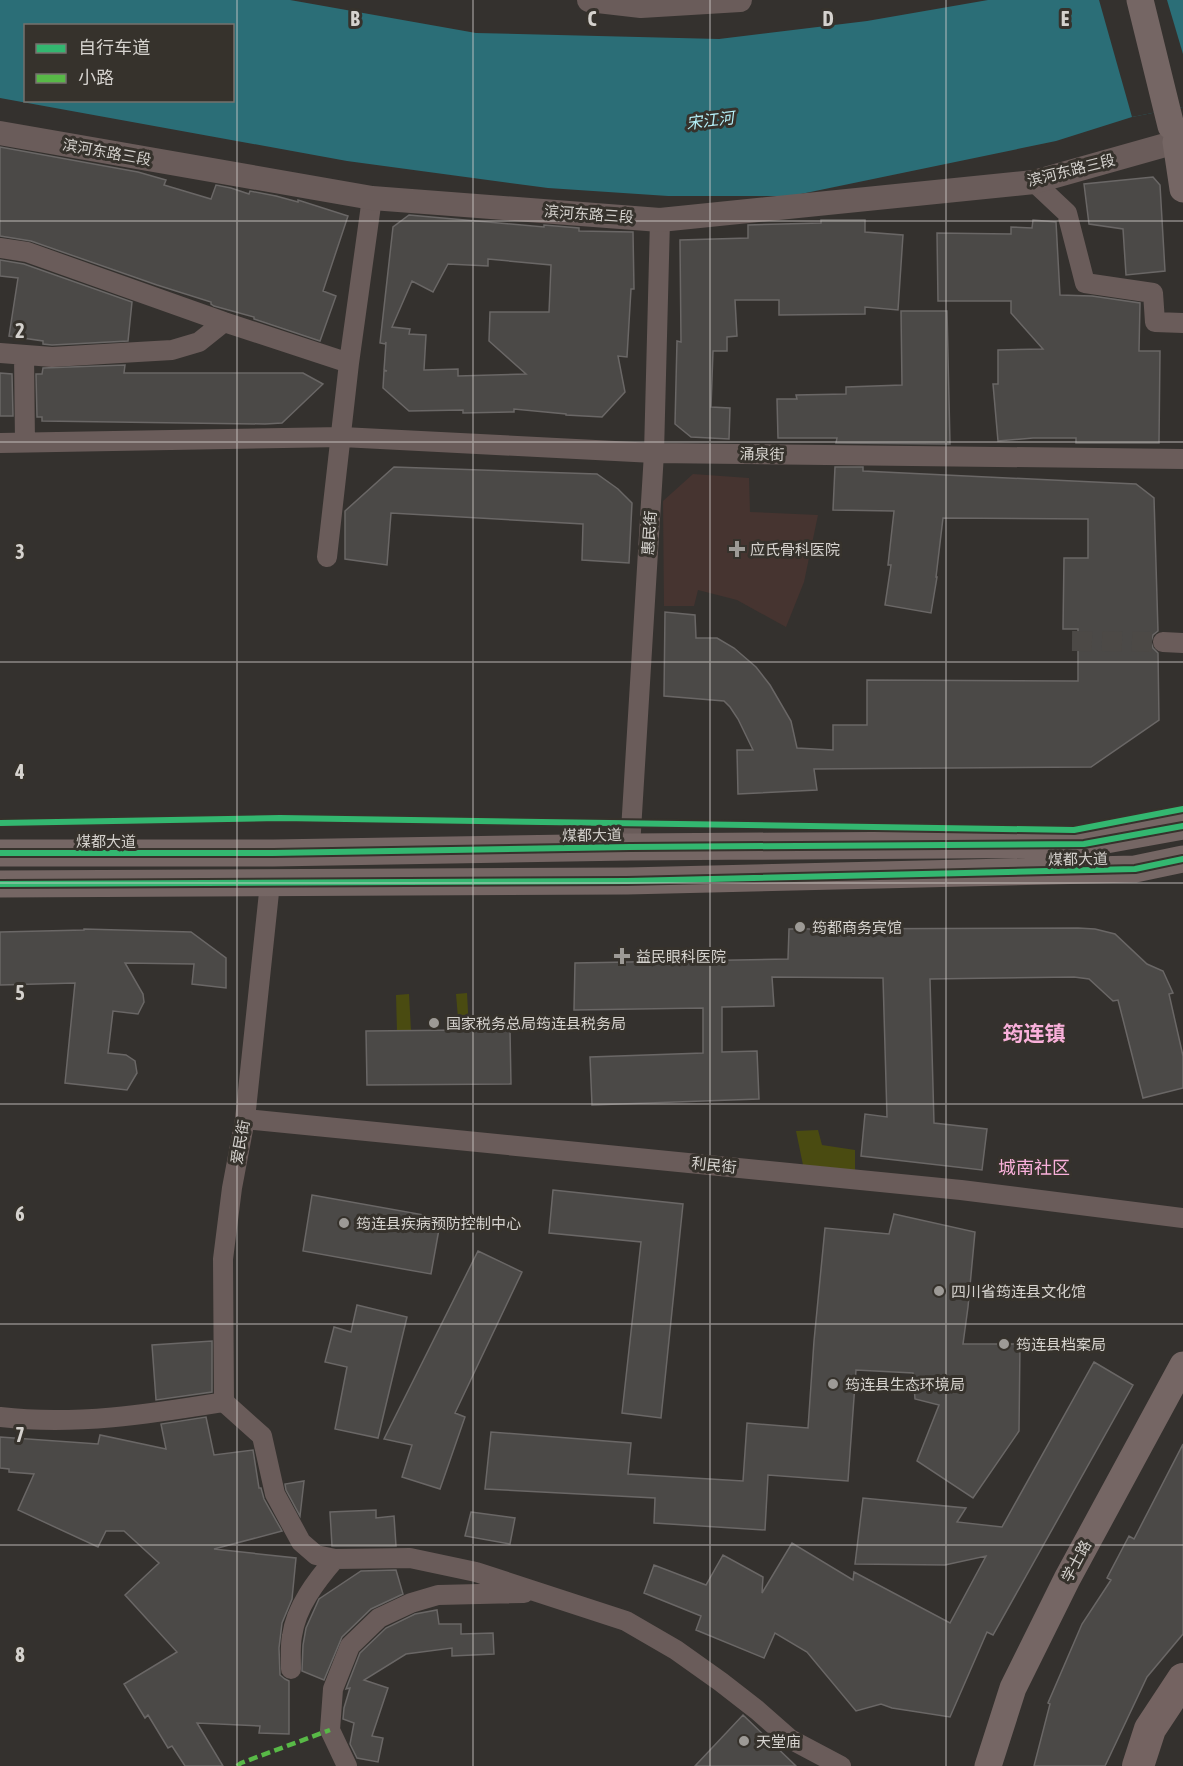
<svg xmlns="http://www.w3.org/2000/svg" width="1183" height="1766" viewBox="0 0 1183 1766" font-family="'Asap Condensed','Noto Sans SC',sans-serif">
<rect width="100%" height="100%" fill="#34312e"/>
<!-- medical -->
<path fill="#463430" d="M693,474L749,478L750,512L818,515L804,582L786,627L737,600L698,590L694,606H664L663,501Z"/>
<!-- green -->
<path fill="#4a4b11" d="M467,993L469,1030H459L456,994Z
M409,994L411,1031H397L396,995Z
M818,1130L822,1145L855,1150V1170L803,1165L796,1131Z"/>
<!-- water -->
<path fill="#2b6e77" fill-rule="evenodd" d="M0,0H290L476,33L719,39L867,21L988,0H1183V107L1132,117L1056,141L791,196H668L548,188L347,161L0,98ZM26,26H232V100H26Z"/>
<!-- pier -->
<path fill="#34312e" d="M1099,0H1167L1183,54V107L1132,117Z"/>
<!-- building -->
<path fill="#4b4947" stroke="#6a6766" stroke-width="1.5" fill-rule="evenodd" d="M0,147L138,172L166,180L164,185L211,199L216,185L231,188L249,194L250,191L276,196L298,202V200L348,216L323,291L336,296L320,341L254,319V317L214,306L211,304V302L157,285L31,241L0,236Z
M1153,177L1160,185L1165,271L1126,275L1123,229L1089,224L1084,184Z
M409,215L544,227V225L579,228V231L633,232L634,289H631L627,357L618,356L625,392L602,417L566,415V414L514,409V412L463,413V410L409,411L383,388L384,371H387L384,370L386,342L385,344L380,343L393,227ZM488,259L551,265L549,312H490L489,341L526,374L458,376V369L424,370L426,335L409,334L410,329L392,327L412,281L433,292L448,264L488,266Z
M821,220H865V232L903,235L898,310L865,307V314L779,315V300H735L737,336L727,337V351H713L711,407L730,408L729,439L691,437L675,424L677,341L681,342L680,240L748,238V225L821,223Z
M1033,220L1056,222L1060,295L1092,296L1140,303L1139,351H1160L1159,443H1076V438H1033L998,441L993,384H998V350L1043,349L1011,313V301H938L937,233L1011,234V227L1032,228Z
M0,260L24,264L132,302L128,341L52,345L43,344V341L9,336L18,278L0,276Z
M901,311H947L950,444L836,443L837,438H778L777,399H797L796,395L846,394V387L902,385Z
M125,365L124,373H303L323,384L282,423L265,424L42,421V417H37L36,374H42L43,368Z
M0,373L12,374L13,416H0Z
M394,467L597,474L618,489L632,503L629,563L582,560L583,524L391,513L387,565L345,559V511Z
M835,467H863V471L1136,484L1154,498L1158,631L1153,635L1151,642L1153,648L1158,653L1159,720L1091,767L814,769L817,790L738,794L737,750H753L738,719L730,707L724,701L664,696L665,612L695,615L696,638H717L734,648L756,667L770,685L791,721L797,748L833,750V725H867V680L1078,681V629H1063L1064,558H1088V519L943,518L936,577H937L931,613L885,605L891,565H888L894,511L833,510Z
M1078,928L1095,929L1115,934L1147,964L1163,971L1173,993L1169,994L1183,1056V1088L1143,1098L1118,1000L1113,1001L1089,979L1074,977L930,979L934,1123L987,1129L982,1170L861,1156L865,1114L887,1117L883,978L772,977L774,1006L722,1007V1052L757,1051L759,1099L592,1105L590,1057L703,1053V1008L574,1010L575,963L788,959L789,929Z
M84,929L191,932L226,958V988L192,984L194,964L125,963L143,994L144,1002L138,1014L113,1011L108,1053L126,1055L135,1061L137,1073L127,1090L65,1083L75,983L0,985V932L84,930Z
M469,1030H510L511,1084L367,1085L366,1031Z
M553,1190L683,1204L661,1418L622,1413L641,1242L549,1233Z
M312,1195L441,1218L431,1274L303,1251Z
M894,1214L975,1232L968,1307L963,1344H1020L1019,1431L973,1498L917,1461L939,1405L915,1399L913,1373L856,1370L848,1481L768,1475L765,1530L654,1523L655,1498L485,1489L491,1432L631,1443L628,1474L743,1481L747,1423L808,1428L814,1341L825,1228L889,1234Z
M478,1251L522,1272L455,1413L465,1417L440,1489L402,1477L412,1445L384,1439Z
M357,1305L407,1317L378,1438L335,1429L347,1367L325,1362L334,1327L351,1332Z
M212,1341V1392L156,1400L152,1345Z
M1094,1362L1133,1385L993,1635L987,1632L950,1717L892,1708L881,1704L856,1711L807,1652L775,1633L764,1658L696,1630L701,1616L644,1593L654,1565L706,1585L723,1555L763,1577L762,1593L792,1543L853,1580L854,1572L950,1623L986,1556L945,1565L855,1564L863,1498L966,1508L957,1522L1002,1527Z
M206,1417L214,1455L253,1450L259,1488H261L264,1499L282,1531L214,1549L296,1558L292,1599L282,1623L279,1648L280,1675L285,1679L289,1681V1734L259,1733L260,1726L197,1723L223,1766H185L172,1746L168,1748L148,1715L145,1718L124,1684L177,1652L125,1595L159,1563L124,1531H106L98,1547L18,1510L34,1474L9,1472V1469L0,1468V1437L98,1444L100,1435L166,1449L161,1424Z
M1183,1444V1634L1147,1677L1105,1766H1034L1050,1704L1048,1703L1082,1624L1111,1580L1107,1578L1129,1536L1134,1539Z
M304,1481L300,1516L286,1490L285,1484Z
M376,1510V1518L394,1516L396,1546H332L330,1512Z
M471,1512L515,1518L510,1544L465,1536Z
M396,1570L403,1594L371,1609L342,1637L324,1680L302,1671L303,1645L306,1628L319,1599L361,1571Z
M437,1610L439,1624H461V1634L493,1633L494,1654L452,1656V1648L406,1654L364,1680L388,1688L372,1736L383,1738L378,1762L357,1758L350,1744L354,1723L343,1719L344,1708L350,1688L346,1689L360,1653L386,1628L415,1614Z
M743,1715L796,1766H695Z"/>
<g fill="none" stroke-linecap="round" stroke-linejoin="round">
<!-- minor-tunnel -->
<path stroke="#4c4946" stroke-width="20" stroke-dasharray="20 10" stroke-linecap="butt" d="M1072,641L1163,642"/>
<!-- minor -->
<path stroke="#6a5c5a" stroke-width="20" d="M1034,182L1067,213L1085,283L1153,293L1155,322L1183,323
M0,248L27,252L224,322L349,363
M0,353L52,357L172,350L199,342L224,322
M24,355L25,442
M0,443L342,437L654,453L1183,459
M327,557L349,363L372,198
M1163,642L1183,643
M630,847L654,453L660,220
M245,1119L961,1190L1183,1218
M224,1402L262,1436L275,1494L301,1542L316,1555L335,1559L410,1558L476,1572L626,1621L676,1650L721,1682L757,1710L790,1739L841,1766
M224,1402L223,1259L232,1188L245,1119L270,883
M0,1417C75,1426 150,1414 224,1402
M291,1669C291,1659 290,1647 292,1636C296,1607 316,1581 335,1559
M347,1766L330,1730L333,1689L350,1646L379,1618L411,1603L438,1595L524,1593"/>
<!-- tertiary -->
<path stroke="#6a5c5a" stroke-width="24" d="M589,0L641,6L740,0
M0,133L372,198L660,220L1034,182L1176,142"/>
<!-- secondary -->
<path stroke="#756664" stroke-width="27" d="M1140,0L1171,126
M1176,142L1183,189
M0,853H273L630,847L1084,844L1183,826
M0,884L627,881L1135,869L1183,859
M988,1766L1013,1688L1067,1579L1183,1365"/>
<!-- primary -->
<path stroke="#746361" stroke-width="32" d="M1138,1766L1150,1729L1183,1679"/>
<!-- quiet -->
<path stroke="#58b947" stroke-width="4.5" stroke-dasharray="9 4.5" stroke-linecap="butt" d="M237,1766L241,1763L330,1730"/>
<!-- cycleway casing -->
<g stroke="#36322c" stroke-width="10">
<path id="cycleway" d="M0,823L280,818L1074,830L1183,809
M0,853H273L630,847L1084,844L1183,826
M0,884L627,881L1135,869L1183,859"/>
</g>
<!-- cycleway -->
<use href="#cycleway" stroke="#33b770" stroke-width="6"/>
</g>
<!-- grid -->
<path fill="none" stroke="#d5d2ce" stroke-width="1.5" stroke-opacity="0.55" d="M237,0V1766M473,0V1766M710,0V1766M946,0V1766M0,221H1183M0,442H1183M0,662H1183M0,883H1183M0,1104H1183M0,1324H1183M0,1545H1183"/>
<!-- markers -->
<g fill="#9d9a96" stroke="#36322c" stroke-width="2">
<path d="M734 540h6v6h6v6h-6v6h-6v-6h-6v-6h6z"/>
<circle cx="800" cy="927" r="6"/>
<path d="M619 947h6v6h6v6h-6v6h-6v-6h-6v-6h6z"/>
<circle cx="434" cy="1023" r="6"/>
<circle cx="344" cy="1223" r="6"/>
<circle cx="939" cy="1291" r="6"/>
<circle cx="1004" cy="1344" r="6"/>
<circle cx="833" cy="1384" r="6"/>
<circle cx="744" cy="1741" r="6"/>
</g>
<g text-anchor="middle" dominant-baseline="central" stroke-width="6" stroke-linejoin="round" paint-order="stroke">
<!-- street labels -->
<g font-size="15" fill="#d5d2ce" stroke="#36322c">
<text transform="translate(107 152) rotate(10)">滨河东路三段</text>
<text transform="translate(1071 170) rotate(-14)">滨河东路三段</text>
<text transform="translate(589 214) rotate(4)">滨河东路三段</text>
<text transform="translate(762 454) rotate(1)">涌泉街</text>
<text transform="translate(649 533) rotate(-86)">惠民街</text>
<text transform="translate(592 835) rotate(-1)">煤都大道</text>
<text x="106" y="841">煤都大道</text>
<text transform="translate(1078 859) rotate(-1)">煤都大道</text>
<text transform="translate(240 1142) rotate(-80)">爱民街</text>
<text transform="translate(714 1165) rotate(6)">利民街</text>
<text transform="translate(1076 1561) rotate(-62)">学士路</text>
</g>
<!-- poi labels -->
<g font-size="15" fill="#d5d2ce" stroke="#36322c" text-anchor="start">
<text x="750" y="549">应氏骨科医院</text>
<text x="812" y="927">筠都商务宾馆</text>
<text x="636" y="956">益民眼科医院</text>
<text x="446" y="1023">国家税务总局筠连县税务局</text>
<text x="356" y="1223">筠连县疾病预防控制中心</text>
<text x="951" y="1291">四川省筠连县文化馆</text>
<text x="1016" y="1344">筠连县档案局</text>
<text x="845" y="1384">筠连县生态环境局</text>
<text x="756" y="1741">天堂庙</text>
</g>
<!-- water labels -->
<g font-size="16" font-style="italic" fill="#b5f0f9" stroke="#36322c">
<text transform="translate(710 120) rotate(-7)">宋江河</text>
</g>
<!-- quarter labels -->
<g font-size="18" fill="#f9b0da" stroke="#36322c">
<text x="1034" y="1167">城南社区</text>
</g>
<!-- district labels -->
<g font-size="21" font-weight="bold" fill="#f9b0da" stroke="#36322c">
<text x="1034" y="1033">筠连镇</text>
</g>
</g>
<g font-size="20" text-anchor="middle" font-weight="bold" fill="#d5d2ce" stroke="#36322c" stroke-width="6" stroke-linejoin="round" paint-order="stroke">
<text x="355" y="26">B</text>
<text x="592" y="26">C</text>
<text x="828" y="26">D</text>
<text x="1065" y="26">E</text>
<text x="20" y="338">2</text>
<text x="20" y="559">3</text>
<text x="20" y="779">4</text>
<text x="20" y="1000">5</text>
<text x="20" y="1221">6</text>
<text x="20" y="1442">7</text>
<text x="20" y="1662">8</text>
</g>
<!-- legend -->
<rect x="24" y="24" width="210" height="78" fill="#36322c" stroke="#76726d" stroke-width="1.5"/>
<rect x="36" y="44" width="30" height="9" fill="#33b770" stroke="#76726d" stroke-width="1.5"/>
<text x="78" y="54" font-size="18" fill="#d5d2ce">自行车道</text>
<rect x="36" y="74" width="30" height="9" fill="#58b947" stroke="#76726d" stroke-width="1.5"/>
<text x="78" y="84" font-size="18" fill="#d5d2ce">小路</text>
</svg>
